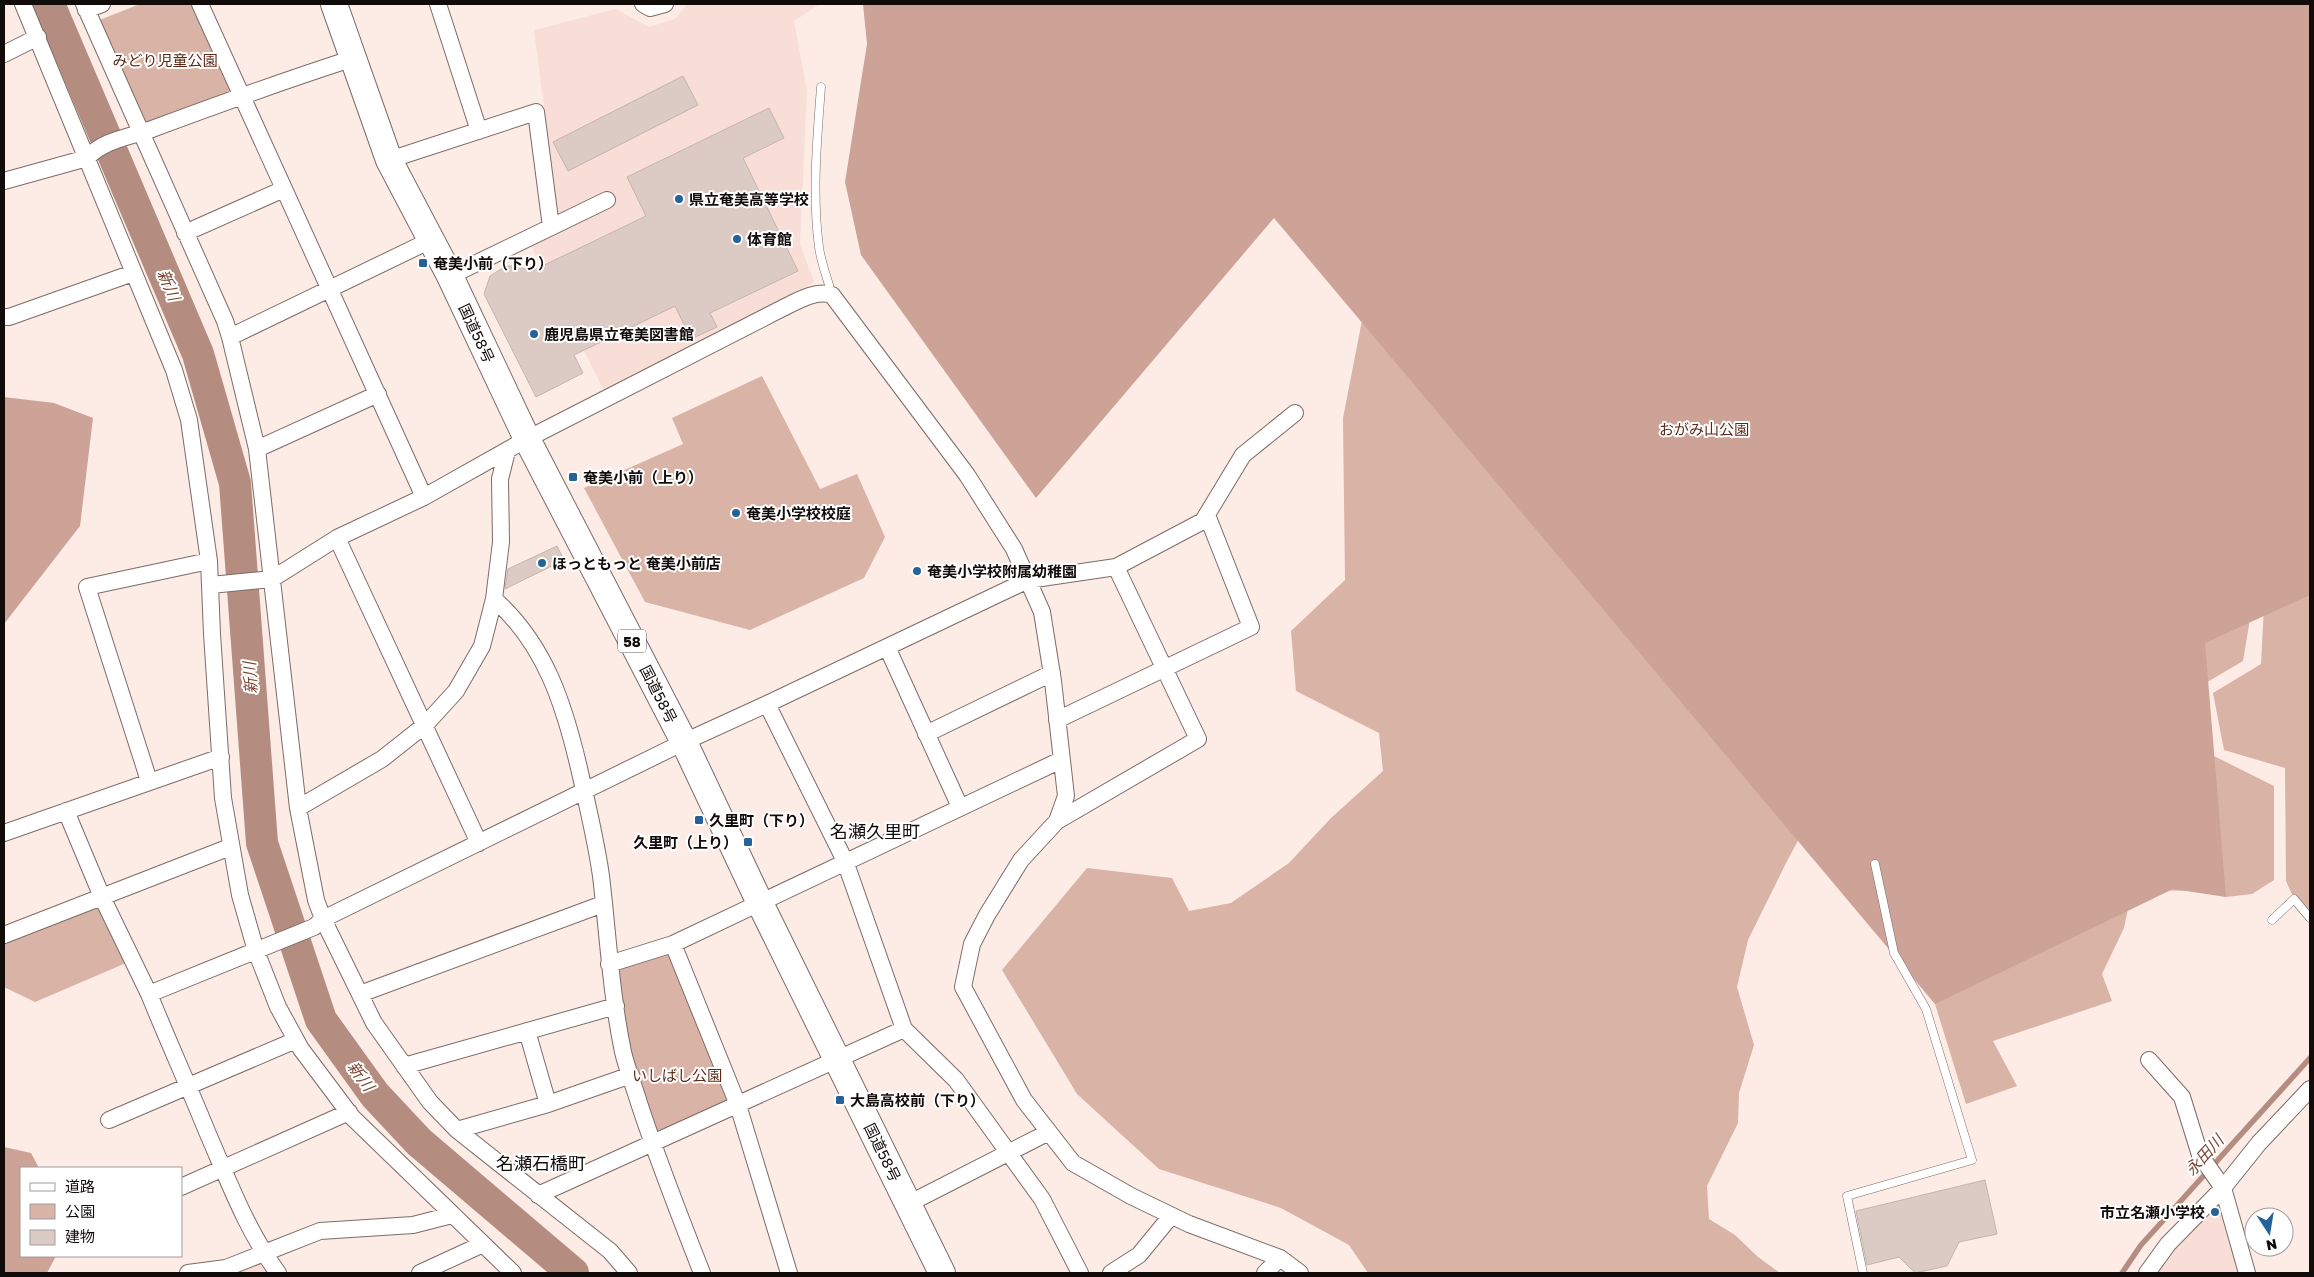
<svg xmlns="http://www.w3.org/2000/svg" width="2314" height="1277" viewBox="0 0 2314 1277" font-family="'Golos Text','Noto Sans JP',sans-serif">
<rect width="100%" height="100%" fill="#fdebe5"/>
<!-- built -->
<path fill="#f8ded6" d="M687,4H820L794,21L807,91L800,244L814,282L605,393L530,244L560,230L534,30L616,9L649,27L675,19Z
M2223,1188L2247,1273H2147Z
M264,1254L278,1273H188Z"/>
<!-- green -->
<path fill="#d9b3a6" d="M140,4H191L232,95L144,128L97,21Z
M1365,305L2310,548V918L2294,899L2286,881L2285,768L2224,750L2213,693L2261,664L2264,606L2251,613L2243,661L2204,684L2214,756L2274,786V880L2252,894L2226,897L2203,891L2132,890L2124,928L2102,974L2112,1001L1993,1041L2017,1086L1966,1104L1935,1004L1904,944L1811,816L1786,863L1748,940L1737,987L1754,1045L1739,1093L1738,1123L1707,1186L1709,1219L1735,1235L1758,1257L1780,1273H1368L1349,1245L1281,1208L1159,1169L1077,1094L1002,970L1087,868L1172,878L1189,911L1231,903L1289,863L1331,818L1383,771L1379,733L1296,691L1291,631L1345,580L1343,418Z
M762,376L820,489L857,474L885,537L864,578L750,630L645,602L584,488L683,444L672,418Z
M102,897L133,960L35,1002L4,987V935Z
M671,949L733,1101L652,1138L611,969Z"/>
<!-- forest -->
<path fill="#cca396" d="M863,4H2310V595L2205,643L2226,897L2173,889L1935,1004L1274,218L1036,498L861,255L845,182L867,44Z
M4,397L54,403L93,418L80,526L4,624Z
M4,1147L31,1153L39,1168H21V1256H56L47,1273H4Z"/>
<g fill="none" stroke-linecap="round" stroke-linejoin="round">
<!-- stream -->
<path stroke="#b48d80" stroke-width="5.5" d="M2122,1273L2141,1245L2310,1058"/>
<!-- river -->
<path stroke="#b48d80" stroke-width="32" d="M49,4L198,354L235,483L262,843L321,1020L375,1095L419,1142L573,1273"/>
</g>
<!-- building -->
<path fill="#dccbc5" stroke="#c4b4ae" d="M683,76L698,105L568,171L553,142Z
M769,108L784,138L743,158L798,271L710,313L717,327L691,339L675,306L574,355L583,373L536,397L484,294L490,276L506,266H516L532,271L646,216L627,177Z
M557,546L564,560L505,589L508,569Z
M1985,1180L1997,1234L1959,1242L1947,1266L1915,1273L1899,1257L1867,1265L1856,1211Z"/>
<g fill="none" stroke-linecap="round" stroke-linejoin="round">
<!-- service casing -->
<g stroke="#7b6c67" stroke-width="9">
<path id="service" d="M821,87C817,140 812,194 819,247C821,263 828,280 832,295
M2272,920L2294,899L2310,918
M1863,1273L1847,1196L1972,1160L1926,1009L1894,953L1875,864"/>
</g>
<!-- minor casing -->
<g stroke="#7b6c67" stroke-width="18">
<path id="minor" d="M23,4L174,370L189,420L209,561L212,634L223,798L240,895L256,951L278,1007L301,1049L352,1117L513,1273
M84,4L225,321L230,337L257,449L298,808L316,900L323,919L374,1023L430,1102L457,1130L610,1251L629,1273
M200,4L424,497
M438,4L479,131
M643,4L650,8L665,4
M86,10L102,4
M4,54L38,37
M389,160L536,112L551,227
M4,181L87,158C103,140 130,137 152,129C219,104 286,80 354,58
M185,233L284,189
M450,276L607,200
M4,317H9L133,273
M230,337L431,240
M257,449L378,394
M507,451L500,479L501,542L494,599C545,644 564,704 579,768C587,804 596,840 601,876C608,935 611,994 623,1052C627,1069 634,1086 639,1103C658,1161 680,1217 702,1273
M337,538L479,843
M211,585L272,579L337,538L424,497L527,439L777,311C794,303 814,289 832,295L967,475L1014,549L1042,612L1053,681L1066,796L1057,821L1021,860L987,915L972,944L963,987L1024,1100L1073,1163L1131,1196L1189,1224L1280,1258L1300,1273
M887,647L960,807
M767,704L845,861L904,1029L956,1080L1008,1152L1042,1199L1080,1273
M1057,720L1251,627L1207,515
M926,734L1052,673
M149,781L87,587L209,561
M298,808L382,759L425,725L456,691L482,646L494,599
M66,811L102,897L149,994
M1057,821L1198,739L1116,567
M4,833L221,757
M4,935L230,847
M609,964L673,944
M360,994L603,904
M527,1031L548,1104
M2149,1060L2182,1097L2200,1155L2223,1188L2247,1273
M404,1066L616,1006
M109,1120L296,1040
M457,1130L548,1104L631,1075
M181,1187L349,1112
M538,1195L904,1029
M908,1204L1049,1132
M188,1273L226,1268L320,1231L413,1225L452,1215
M278,1273C247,1231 229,1182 208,1134C189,1087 168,1041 149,994L314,927L323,919L684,742L767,704L1028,580L1116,567L1203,521L1243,455L1295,413
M420,1273L483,1244
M789,1273L738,1105L673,944L1061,760
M1111,1273L1139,1255L1171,1216
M1265,1273L1280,1258
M2147,1273L2168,1244L2223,1188L2259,1143L2310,1089"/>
</g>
<!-- trunk casing -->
<g stroke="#7b6c67" stroke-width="28">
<path id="trunk" d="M334,4L389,160L450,276L527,439L684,742L759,901L942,1273"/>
</g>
<!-- service -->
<use href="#service" stroke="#fff" stroke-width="8"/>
<!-- minor -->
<use href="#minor" stroke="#fff" stroke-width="16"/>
<!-- trunk -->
<use href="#trunk" stroke="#fff" stroke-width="26"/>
</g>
<!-- markers -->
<g fill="#246298" stroke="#fff" stroke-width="2">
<circle cx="679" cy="199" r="5"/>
<circle cx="737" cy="239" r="5"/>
<rect x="418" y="258" width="10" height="10" rx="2.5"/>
<circle cx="534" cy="334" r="5"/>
<rect x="568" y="472" width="10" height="10" rx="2.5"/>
<circle cx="736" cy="513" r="5"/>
<circle cx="542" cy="563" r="5"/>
<circle cx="917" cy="571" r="5"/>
<rect x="694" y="815" width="10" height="10" rx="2.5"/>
<rect x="743" y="837" width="10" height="10" rx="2.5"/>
<rect x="835" y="1095" width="10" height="10" rx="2.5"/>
<circle cx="2215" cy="1212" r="5"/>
</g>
<g text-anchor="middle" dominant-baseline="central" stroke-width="4" stroke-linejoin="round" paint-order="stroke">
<!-- shield labels -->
<rect fill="#fff" stroke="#585454" stroke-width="1" x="618" y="629.5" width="28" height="23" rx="4"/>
<g font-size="14" font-weight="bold" fill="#110b0a">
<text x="632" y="641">58</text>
</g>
<!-- park labels -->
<g font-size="15" fill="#5c2816" stroke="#fff">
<text x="165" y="60">みどり児童公園</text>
<text x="1704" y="429">おがみ山公園</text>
<text x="677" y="1075">いしばし公園</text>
</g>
<!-- poi labels -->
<g font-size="15" font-weight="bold" fill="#110b0a" stroke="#fff" text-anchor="start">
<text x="689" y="199">県立奄美高等学校</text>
<text x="747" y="239">体育館</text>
<text x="433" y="263">奄美小前（下り）</text>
<text x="544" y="334">鹿児島県立奄美図書館</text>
<text x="583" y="477">奄美小前（上り）</text>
<text x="746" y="513">奄美小学校校庭</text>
<text x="552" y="563">ほっともっと 奄美小前店</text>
<text x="927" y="571">奄美小学校附属幼稚園</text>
<text x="709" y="820">久里町（下り）</text>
<text x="738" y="842" text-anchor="end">久里町（上り）</text>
<text x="850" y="1100">大島高校前（下り）</text>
<text x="2205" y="1212" text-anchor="end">市立名瀬小学校</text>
</g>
<!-- street labels -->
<g font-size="15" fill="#110b0a" stroke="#fff">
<text transform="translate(477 333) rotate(65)">国道58号</text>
<text transform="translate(659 694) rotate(63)">国道58号</text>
<text transform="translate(883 1152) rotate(64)">国道58号</text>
</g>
<!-- water labels -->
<g font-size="16" font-style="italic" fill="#7c4533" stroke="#fff">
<text transform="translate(169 285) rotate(67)">新川</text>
<text transform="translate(250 678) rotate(-94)">新川</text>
<text transform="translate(361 1076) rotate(54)">新川</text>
<text transform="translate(2204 1155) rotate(-48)">永田川</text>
</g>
<!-- quarter labels -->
<g font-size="18" fill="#110b0a" stroke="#fff">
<text x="875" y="831">名瀬久里町</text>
<text x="541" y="1163">名瀬石橋町</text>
</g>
</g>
<!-- border -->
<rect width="2314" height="1277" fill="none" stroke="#110b0a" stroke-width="10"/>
<!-- legend -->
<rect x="20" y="1167" width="162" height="90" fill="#ffffff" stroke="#a09d9d"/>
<rect x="30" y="1183" width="25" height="8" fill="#ffffff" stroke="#a09d9d"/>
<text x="65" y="1192" font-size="15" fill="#110b0a">道路</text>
<rect x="30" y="1204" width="25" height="15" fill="#d9b3a6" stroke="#a09d9d"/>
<text x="65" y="1217" font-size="15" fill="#110b0a">公園</text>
<rect x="30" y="1230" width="25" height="15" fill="#dccbc5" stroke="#a09d9d"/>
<text x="65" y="1242" font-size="15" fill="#110b0a">建物</text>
<!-- north arrow -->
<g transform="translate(2269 1232) rotate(168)"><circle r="24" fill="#ffffff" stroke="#a09d9d"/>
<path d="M0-4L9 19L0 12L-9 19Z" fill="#246298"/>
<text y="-8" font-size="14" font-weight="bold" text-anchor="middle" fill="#110b0a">N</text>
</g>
</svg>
